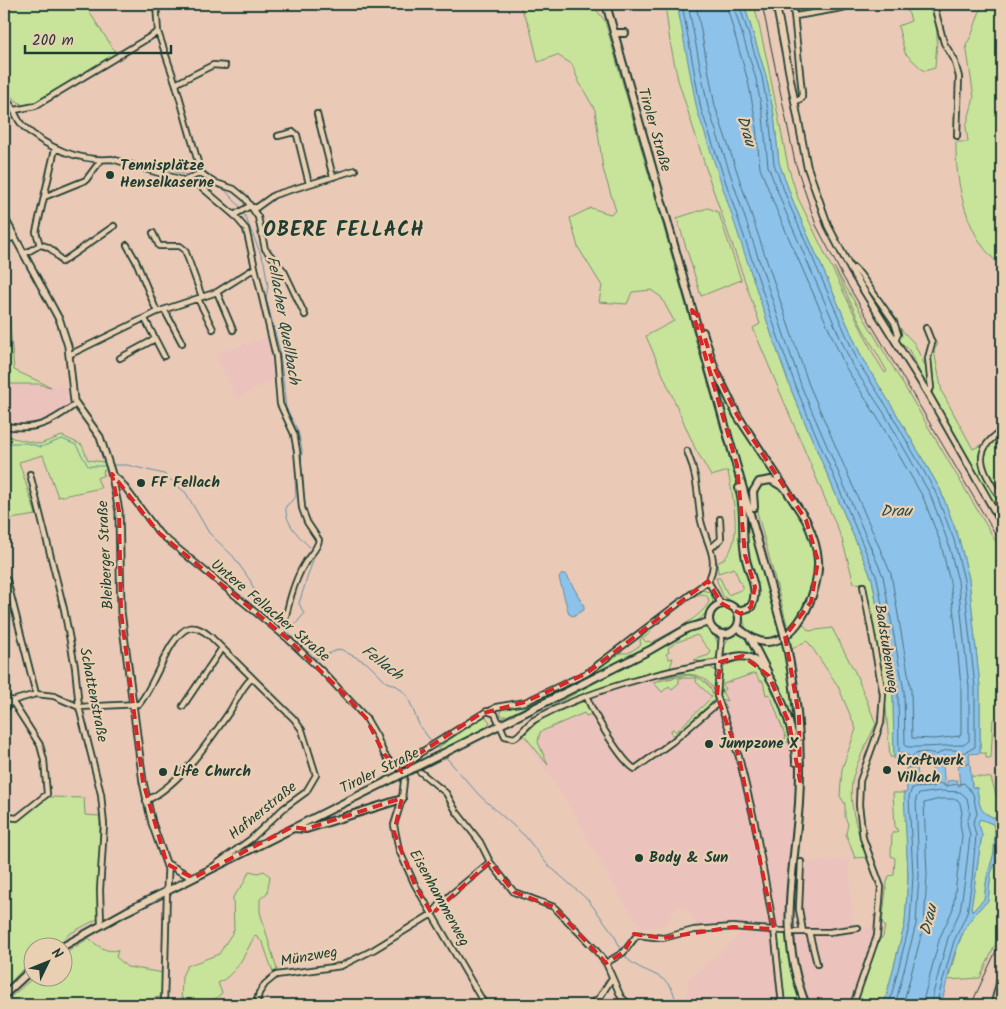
<svg xmlns="http://www.w3.org/2000/svg" width="1006" height="1009" viewBox="0 0 1006 1009" font-family="Kalam,sans-serif">
<rect width="100%" height="100%" fill="#eacab7"/>
<filter id="ink" filterUnits="userSpaceOnUse"><feTurbulence type="fractalNoise" baseFrequency=".02" numOctaves="2"/><feDisplacementMap in="SourceGraphic" scale="10" xChannelSelector="R" yChannelSelector="G"/><feConvolveMatrix kernelMatrix="1 2 1 2 8 2 1 2 1" color-interpolation-filters="sRGB"/></filter>
<g filter="url(#ink)">
<!-- built -->
<path fill="#ebc3bc" d="M269,336L275,363V379L237,399L215,354Z
M4,383L38,384L51,387L65,383L66,409L42,427L14,431L10,437L4,436Z
M750,665L764,676L788,728L795,763L792,862L849,859L853,931L878,925V941L856,1005H803L790,930L698,928L687,909L677,907L664,926L641,928L612,883L568,804L522,736L527,729L540,719L612,690L710,666Z
M747,929L771,932L779,1005H688L686,994L688,979Z"/>
<!-- green -->
<path fill="#c8e49b" stroke="#749068" d="M4,4H84L116,53L33,105L25,107L4,91Z
M519,4H592L605,21L737,485L754,594L749,605L743,608L723,596L716,578H720L728,595L743,589L734,568L718,573L717,563C747,551 732,495 728,471L711,476L695,448L646,336L674,321L661,297L651,290L632,292L627,304L599,302L602,286L578,247L570,218L591,208L610,214L616,211L603,169L595,110L578,80L572,64L557,55L538,62L530,28Z
M665,4H677L729,204L771,333L792,392L872,579L893,693L894,757H890L886,708L864,584L854,583L842,539L753,328L760,324L711,184L678,80L670,42Z
M744,4H754L767,60L788,166L798,198L875,357L885,373L887,371L862,327L834,267L1002,552V757C994,746 995,733 996,720L993,719L991,758H986V753H980V686L974,630L969,579L959,539L940,489L893,408L863,360L794,204L779,163L774,115L766,76Z
M902,4H926C942,23 936,45 935,68L924,71L905,53L898,26L911,21L909,14Z
M983,4H1002V266C967,241 955,183 956,142H968L966,127L974,98L966,44C973,38 977,15 983,4Z
M708,208L716,211L719,214L741,280L701,296L677,218Z
M4,299L8,305L14,370L51,387L38,384H4Z
M896,324L914,343L924,364H926L929,386L924,381L909,350L899,340L900,332Z
M938,343L934,351L942,392L973,449L983,444L979,456L980,466L988,485L1002,505V517L931,391V348Z
M718,385H720L775,479C764,474 756,480 750,489H747Z
M1002,435V499L984,466V449L993,440Z
M4,436L40,444L62,436L82,445L88,460L104,462L106,469L103,471L104,475L97,478L101,488L58,497L43,455L19,462L36,515L4,520Z
M771,482C782,488 788,497 795,507C820,545 824,596 788,628L754,500L755,493L762,484Z
M748,520H750L781,634L769,639L751,634L745,627L742,613C769,606 751,577 748,559C745,548 744,530 748,520Z
M701,590L710,592L713,600L712,606L700,619L653,646L506,716H501V709L528,704L586,676L621,653H628L641,645L640,640L649,630L651,632L643,639L646,642L649,641L651,643C669,633 700,619 709,602L708,597L703,594L696,595L679,607Z
M712 619a12 12 0 1 1 24 0a12 12 0 1 1-24 0Z
M802,623L809,631L832,628L856,674L876,724C868,741 858,759 853,777C847,804 858,832 867,857L855,858L846,834L848,824L845,817V804L840,796L842,769L856,729L838,686L809,643L806,641L792,649L789,635Z
M702,627C715,631 724,648 714,660L706,663L694,660L709,655L711,652L697,635L677,642L668,648L669,652L666,654L669,659L673,658L669,671L617,683L537,714L662,647L686,632Z
M737,634C752,639 758,656 765,669L752,658L723,660C725,649 724,636 737,634Z
M782,640L789,670L797,737H795L764,658L755,643L770,645Z
M747,659C775,676 783,712 792,741L783,743L782,740L786,738L770,694L766,695L763,681H760L755,673L723,684L725,689L722,691L727,701L721,699C716,674 721,660 747,659Z
M709,666L716,671L715,691C700,667 683,675 659,679Z
M688,675C701,676 713,686 714,700L675,736L672,735L671,730L673,729L676,732L712,697L696,682L697,678H679V683L672,689L669,686L662,692L653,682Z
M582,702H587L592,714L586,716L584,713L540,732L538,742L548,765L524,735L541,719Z
M485,716L490,722L485,729L442,750L439,747Z
M971,776L991,778L997,798L1002,790V825L1000,820C979,812 980,810 977,788H972Z
M893,793H904L905,799L908,876L905,923L884,1005H856L878,941L883,937L885,926L882,924L887,882L889,876L894,875L895,858L891,856L892,833L898,831L895,826Z
M49,797L84,798L85,815L100,816L99,918L69,934L55,946H32V963L20,972L4,990V826Z
M980,819L993,824L995,831L994,853L987,877L984,899L973,911L971,909L982,834L978,823Z
M1002,825V930L980,978L948,980C957,948 962,922 988,901L991,873L998,857Z
M249,871L258,873L264,871L270,876L267,893L260,899V912L277,970L273,972L263,943L255,935C246,952 237,974 218,983L222,993L211,1002L212,1005H181L182,976L187,966L219,954L234,930L233,897L244,883Z
M775,931L790,932L803,1005H784Z
M89,938C97,946 106,953 118,950L116,957L127,967L164,973L163,996L129,1005H4L5,1002L34,977L62,976L63,955Z"/>
<!-- water -->
<path fill="#8dc2ea" stroke="#618da1" fill-rule="evenodd" d="M677,4H744L766,76L774,115L779,163L794,204L863,360L893,408L940,489L959,539L969,579L974,630L980,686V753L969,754L970,763L958,764L957,755L943,756V765H932L931,757L917,758V766L906,767L905,759H894L893,693L872,579L792,392L771,333L697,110Z
M562,574H566L584,606V610L573,616L569,614L559,578Z
M970,764L972,787L977,788C980,810 979,812 1000,820L1002,825L998,857L991,873L988,901C956,926 951,968 941,1005H884L905,923L908,876L904,793L907,792L906,768L917,767L919,788L920,783L931,782V787H933L932,766H943L945,787L947,786V781L957,780L958,786H960L958,765ZM980,819L993,824L995,831L994,853L987,877L984,899L973,911L971,909L982,834L978,823Z"/>
<g fill="none" stroke-linecap="round" stroke-linejoin="round">
<!-- shore -->
<path stroke="#4b727d" stroke-width="1" d="M682,4L701,109L776,331L797,390L877,578L898,692L899,752L911,757C918,751 929,751 937,755C944,748 956,749 964,753L975,747V687L969,631L964,580L954,540L935,491L889,410L858,362L790,206L774,164L769,116L762,77L739,4
M688,4L708,107L782,329L802,388L883,576L904,691L905,746C909,749 953,745 962,745C965,745 967,742 969,741V687L963,632L958,581L948,542L930,494L884,413L852,365L784,208L768,166L763,116L756,79L733,4
M696,4L715,106L789,327L809,385L891,574L911,690L912,738L935,739L960,736L961,734V687L956,632L950,582L941,544L923,497L877,417L846,368L777,211L760,168L755,117L748,81L726,4
M889,1005L910,923L913,876L909,797L912,788L933,787L939,783L946,786L964,783L973,794L977,814L973,823L976,835L972,879L967,913L954,941L936,1005
M895,1005L916,924L919,875L916,798L919,794L940,791L960,792L967,798L970,814L967,822L970,836L965,879L960,911L948,938L930,1005
M903,1005L924,925L927,875L924,803L940,799H957L960,803L962,813L960,823L962,836L953,909L940,937L922,1005"/>
<!-- stream -->
<path stroke="#618da1" stroke-width="1" d="M159,168L192,176
M196,177L225,190L241,208
M243,211L264,262L268,286L266,298L280,352L286,408L298,431L302,450L301,470
M4,443H26L41,447L62,439L76,445L88,466H107
M111,465H127L164,474L186,493L209,533L233,556L250,580L263,611L272,622L282,628
M295,479L296,497L286,506C284,523 300,538 312,549
M1002,565L999,567L1002,577
M293,627L304,614L299,603L315,554
M285,630L316,659L340,649L367,663L386,682L397,686L407,695L420,727L433,743
M436,746L441,752
M444,755L479,795L525,836L547,864L588,900L613,933L622,951
M624,954C633,971 658,970 670,986C674,991 675,999 677,1005"/>
<!-- street casing -->
<g stroke="#1f3d34" stroke-width="8">
<path id="street" d="M156,4L158,32L176,85L201,173L213,182L234,189L245,198L258,217L265,249L284,271L305,315
M793,4L802,93V98L795,102
M931,4L935,9L944,43L954,59L959,77L957,136
M796,16L842,8L855,4
M176,85L179,82L213,65L225,66
M4,97C14,105 15,118 23,126C46,148 81,162 112,159L199,185L234,215L246,229L276,357L280,404L294,434L297,451L302,508L307,522L319,540C317,550 310,554 305,563C292,584 287,611 282,634
M15,110L35,106L158,32
M317,114L333,177
M278,136L294,132L297,135L309,184
M185,180L201,173
M44,197L86,180L101,160
M234,215L250,206L256,208L274,195L355,170
M153,233L159,246H180L185,250L202,297
M4,242L14,237
M40,245L36,232L55,149
M127,245L136,261L157,312
M24,254L40,245C51,246 55,253 62,262L114,226
M851,270L854,268L860,274L894,322L898,334L895,341
M217,292L233,330
M198,299L213,329
M165,311L182,343
M145,319L164,356
M926,328L932,343L928,358L931,388L927,392
M69,355L157,312L217,292L255,268
M120,358L155,339
M4,426C37,431 50,423 76,404
M1002,431C967,453 985,473 1002,501
M687,451C697,475 697,489 700,515C702,538 722,557 708,581
M30,474L64,609L75,667L79,707L101,794L104,825L100,890L101,924
M112,474L121,482L159,533L288,639L325,674L366,718L377,737L384,754L390,762L405,772
M712,547L721,539L720,519
M4,578L7,580L36,694
M722,635L717,696L739,757L754,819L774,929L782,1005
M4,697L12,701L36,694L54,696L79,707L139,704C154,688 169,634 189,628C196,626 205,632 210,636L294,719L302,730L316,775L306,792L284,808L251,839L211,868
M587,697C592,712 622,762 635,769L672,742L719,702
M183,706L222,648
M4,710L12,701
M490,711L496,707L525,702L587,673L708,581L721,604
M413,766L446,793L456,811L480,842L490,862L514,892L554,907L594,948L606,963L621,997L630,1005
M146,801C181,783 208,743 230,711C236,701 242,687 251,679
M4,813L8,817L17,818L47,794L44,760L40,745L12,701
M794,932H803L799,909L801,862
M803,932H829L858,928
M809,932L817,964
M606,963L624,952L637,935L663,938L694,930L733,927L784,931
M164,1005L167,890
M256,1005L259,993L265,984L276,975L341,966L373,950L432,914L443,901L490,862
M485,1005L415,885L399,850L394,825L402,799L405,772L410,764L420,753L487,711L495,714L505,736L514,738C522,734 526,725 534,720C583,692 663,670 720,662
M591,1005L600,997L612,978
M853,1005L877,936L881,887L863,838L859,805L860,781L881,723L883,694L863,586"/>
</g>
<!-- secondary casing -->
<g stroke="#1f3d34" stroke-width="9">
<path id="secondary" d="M776,4L807,166L828,226L851,270L927,392L1002,524
M4,217L60,321L68,346L74,401L100,437L111,471L119,511L121,612L143,782L152,823L168,869L167,890
M167,864L193,878
M994,1005L1002,974"/>
</g>
<!-- primary casing -->
<g stroke="#1f3d34" stroke-width="10">
<path id="primary" d="M606,4L784,634
M614,33H625
M703,332L714,367L737,415L806,520C812,533 817,546 818,560C820,587 800,640 768,642C756,643 747,634 738,628
M754,507L753,492L759,482L771,480L783,487
M709 619a15 15 0 1 1 30 0a15 15 0 1 1-30 0Z
M738,611L751,607C761,589 747,572 745,554C741,532 746,510 739,488
M750,638L768,673
M788,652C798,702 802,752 799,803C794,875 777,935 806,1005
M720,662C730,658 740,654 750,658C777,671 796,735 796,762
M448,751L650,650L688,628L709,622
M294,828L306,829L402,799
M62,947L127,911L398,776
M4,995L32,969"/>
</g>
<!-- street -->
<use href="#street" stroke="#ead0b2" stroke-width="4.5"/>
<!-- secondary -->
<use href="#secondary" stroke="#ead0b2" stroke-width="5.5"/>
<!-- primary -->
<use href="#primary" stroke="#ead0b2" stroke-width="6"/>
<!-- rail -->
<path stroke="#1f3d34" stroke-width="1" d="M762,4L795,162L816,225L842,275L1002,545
M971,1005L1002,938"/>
<!-- primary-bridge casing -->
<g stroke="#1f3d34" stroke-width="10" stroke-linecap="butt">
<path id="primary-bridge" d="M784,634L788,652
M398,776L448,751"/>
</g>
<!-- primary-bridge -->
<use href="#primary-bridge" stroke="#ead0b2" stroke-width="6"/>
</g>
</g>
<!-- marked area -->
<path fill="none" stroke="#d62828" stroke-width="4" stroke-dasharray="10 6" stroke-linejoin="round" d="M692,310L698,316L714,367L737,415L806,520L818,561L811,602L785,636L799,716L800,781L789,723L769,676L743,656L720,662L717,696L739,757L774,929L733,927L663,938L634,934L624,952L606,963L554,907L514,892L490,862L432,914L415,885L394,832L402,798L306,829L292,827L193,878L167,864L143,782L121,612L119,511L112,474L159,533L288,639L346,696L366,718L384,754L402,772L420,753L480,714L525,702L587,673L708,581L721,603L741,614L751,607L755,587L745,555L737,465Z"/>
<!-- markers -->
<g fill="#1f3d34" stroke="#ead0b2" stroke-width="2">
<circle cx="110" cy="175" r="5"/>
<circle cx="141" cy="483" r="5"/>
<circle cx="709" cy="744" r="5"/>
<circle cx="887" cy="770" r="5"/>
<circle cx="163" cy="772" r="5"/>
<circle cx="639" cy="858" r="5"/>
</g>
<g text-anchor="middle" dominant-baseline="central" stroke-width="4.5" stroke-linejoin="round" paint-order="stroke">
<!-- street labels -->
<g font-size="15" fill="#1f3d34" stroke="#ead0b2">
<text transform="translate(654 130) rotate(74)">Tiroler Straße</text>
<text transform="translate(106 555) rotate(-93)">Bleiberger Straße</text>
<text transform="translate(270 611) rotate(40)">Untere Fellacher Straße</text>
<text transform="translate(886 649) rotate(81)">Badstubenweg</text>
<text transform="translate(93 695) rotate(79)">Schattenstraße</text>
<text transform="translate(380 771) rotate(-26)">Tiroler Straße</text>
<text transform="translate(263 811) rotate(-39)">Hafnerstraße</text>
<text transform="translate(439 898) rotate(61)">Eisenhammerweg</text>
<text transform="translate(309 957) rotate(-10)">Münzweg</text>
</g>
<!-- poi labels -->
<g font-size="15" font-weight="bold" fill="#1f3d34" stroke="#ead0b2" text-anchor="start">
<text x="120" y="166">Tennisplätze<tspan x="120" dy="17">Henselkaserne</tspan></text>
<text x="151" y="483">FF Fellach</text>
<text x="719" y="744">Jumpzone X</text>
<text x="897" y="761">Kraftwerk<tspan x="897" dy="17">Villach</tspan></text>
<text x="173" y="772">Life Church</text>
<text x="649" y="858">Body &amp; Sun</text>
</g>
<!-- water labels -->
<g font-size="16" font-style="italic" fill="#2a4a46" stroke="#ead0b2">
<text transform="translate(746 131) rotate(73)">Drau</text>
<text transform="translate(283 320) rotate(80)">Fellacher Quellbach</text>
<text x="896" y="511">Drau</text>
<text transform="translate(382 663) rotate(37)">Fellach</text>
<text transform="translate(929 920) rotate(-76)">Drau</text>
</g>
<!-- district labels -->
<g font-size="20" font-weight="bold" letter-spacing="1" fill="#1f3d34" stroke="#ead0b2">
<text x="344" y="231">OBERE FELLACH</text>
</g>
</g>
<!-- margin -->
<rect width="1006" height="1009" fill="none" stroke="#ead0b2" stroke-width="20"/>
<rect x="10" y="10" width="986" height="989" fill="none" stroke="#1f3d34" stroke-width="2" filter="url(#ink)"/>
<!-- north arrow -->
<g transform="translate(48 962) rotate(47)"><circle r="24" fill="#ead0b2" stroke="#999580"/>
<path d="M0-4L9 19L0 12L-9 19Z" fill="#1f3d34"/>
<text y="-8" font-size="14" font-weight="bold" text-anchor="middle" fill="#1f3d34">N</text>
</g>
<!-- scale -->
<path d="M25 45v8h146v-8" fill="none" stroke="#1f3d34" stroke-width="2.5"/>
<text x="32" y="45" font-size="15" fill="#1f3d34" stroke="#ead0b2" stroke-width="4" paint-order="stroke">200 m</text>
</svg>
